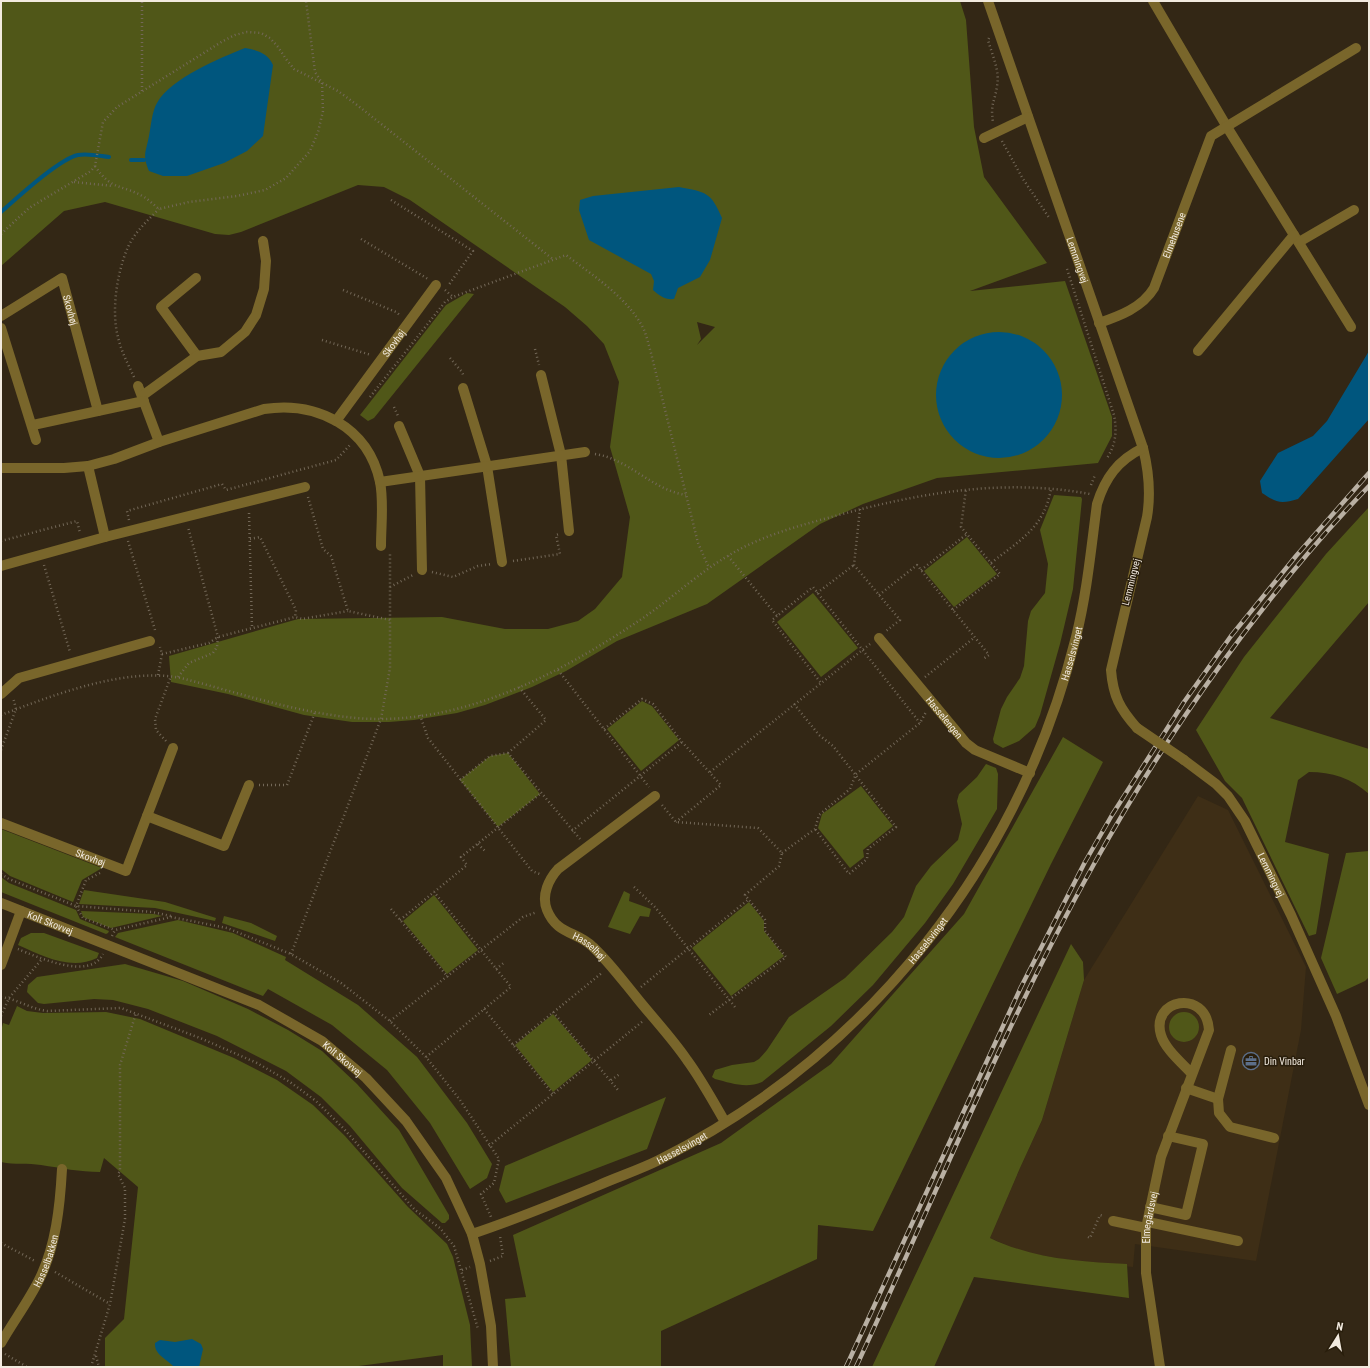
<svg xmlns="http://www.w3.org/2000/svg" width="1370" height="1368" viewBox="0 0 1370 1368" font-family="'Roboto Condensed',sans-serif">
<rect width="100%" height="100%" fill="#332715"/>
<!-- built -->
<path fill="#3e2e16" d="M1198,796L1228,810L1306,967L1301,1030L1256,1261L1135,1244L1133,1267L1079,1262L1023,1252L990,1238L1020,1168L1042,1120L1084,980Z"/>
<!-- green -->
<path fill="#505718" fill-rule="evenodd" d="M1,1H960L966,20L974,127L984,177L1047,263L970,291L1065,281L1112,417V436L1098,463L937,478L863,504L820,524L707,604L617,641L566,671L532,687L485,705L457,713L414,720L389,722H352L304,715L228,694L171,682L169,656L298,619L442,617L505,629H548L578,621L595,609L622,577L630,517L610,447L619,382L604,344L587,326L565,307L410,200L384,187L358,185L241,232L229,235L215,234L105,202L64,211L1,266ZM697,322L715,327L697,345L701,339Z
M467,293L474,294L374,418L368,421L360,415L446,305Z
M1054,495L1081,497L1082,499L1073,589L1060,644L1040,715L1035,727L1019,741L1003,748L994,743L993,739L1001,709L1007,697L1020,678L1024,666L1028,621L1031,611L1045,593L1048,564L1040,530Z
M1369,507V602L1270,718L1369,749V794C1351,778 1332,772 1309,772L1298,780L1285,842L1329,854L1316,934L1309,936L1242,798L1225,781L1196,730L1244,657L1326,554Z
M967,537L997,574L954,607L924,571Z
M813,593L858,648L821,677L777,622Z
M642,701L652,706L679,740L641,771L607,729Z
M1063,737L1103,762L1051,864L873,1231L818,1225L817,1259L661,1331V1367H511L505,1299L526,1297L513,1235L721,1143L831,1064L964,914Z
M508,753L540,794L498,827L460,780L490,756Z
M986,764L996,768L998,774L997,809L953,884L925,923L873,985L831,1026L762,1082C746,1089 731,1083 715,1079L712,1077L715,1070L732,1065L754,1062L759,1059L767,1050L789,1017L845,978L892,932L904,917L916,886L931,866L958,840L962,824L957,801L959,794L977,777Z
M861,786L893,826L863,850L864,857L850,868L818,828L822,814Z
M1,829L102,868L82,880L73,902L10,876L1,869Z
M1369,851V977L1365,981L1337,994L1321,958L1346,853Z
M1,877L9,883L76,910L80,919L109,931L108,933L106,934L1,892Z
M84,890L165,902L216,918L215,921L155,908L79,904Z
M624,891L630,894L629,901L651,909L649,917L640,916L630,934L608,927Z
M434,895L478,950L447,974L403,921Z
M749,902L764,921V931L784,956L731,996L692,948Z
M81,911L154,914L162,916L111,928L83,917Z
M224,916L251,923L277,936L275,941L222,923Z
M178,920L233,933L286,957L285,960L358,1005L417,1057L467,1123L492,1164L487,1178L470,1189L430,1123L387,1070L332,1025L268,989L263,996L115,937L118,933Z
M31,933H44L99,953L97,958C71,971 43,956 18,945L21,938Z
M1071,944L1083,962L1084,980L1042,1120L1020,1168L990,1238C1034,1259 1080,1262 1127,1264L1129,1298L974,1277L934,1367H872Z
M125,964L183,981L248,1009L288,1030L322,1051L357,1084L399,1130L449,1215V1219L445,1223H442L402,1188L350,1126L321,1097L286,1071L217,1036L148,1009L113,1000L94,999L44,1004L38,1003L27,992L28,985L37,977Z
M17,1006L27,1011L43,1013L106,1012L140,1019L234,1058L277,1080L313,1105L345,1136L408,1207L447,1244L453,1257L470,1325L472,1367H443V1355L351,1367H105V1338L124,1319L138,1187L104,1158L100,1172C80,1172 61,1168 41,1165C28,1163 15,1165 1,1162V1031L3,1023L9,1025Z
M1169 1027a15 15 0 1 1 30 0a15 15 0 1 1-30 0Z
M553,1014L592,1060L553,1092L515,1045Z
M666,1097L647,1149L506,1203L499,1190L505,1166Z"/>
<!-- water -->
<path fill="#00567e" d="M245,48C257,50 268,53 273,65L263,136L247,151L224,163L187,176H163L149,171C142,155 146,152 149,136C151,126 152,111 157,103C171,78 220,58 245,48Z
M679,187C706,192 711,192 722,218L710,260L700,277L678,288L674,299C665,300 660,296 653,290L654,281L651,274L589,240L579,210L580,200L593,196Z
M936 395a63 63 0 1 1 126 0a63 63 0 1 1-126 0Z
M1369,351V419L1298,499C1281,504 1277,503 1262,493L1260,481L1278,453L1313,436L1327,421Z
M192,1339L201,1344L203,1349L199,1367H174C167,1359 154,1355 155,1343L160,1340L175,1342Z"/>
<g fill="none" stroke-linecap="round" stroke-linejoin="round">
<!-- stream -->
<path stroke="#00567e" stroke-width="4" d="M131,160H144
M1,212C17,198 59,159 78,155C88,153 100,156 109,157"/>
<!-- path -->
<path stroke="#736858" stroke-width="2.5" stroke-dasharray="1 3" stroke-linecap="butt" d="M989,38L988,40C992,55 1000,70 997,86C995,102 990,103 993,122
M142,91V1
M1002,141L1023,179L1050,219
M95,166C111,191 122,184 144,197C149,200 154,205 159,209L189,202L237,196L265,190L286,178L310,151L318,132L323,111L322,83L315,72L306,1
M74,182L113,186
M391,200L473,251L448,286
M1,234L29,208L91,171L95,166L103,122L117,107L223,41L235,35L247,32L261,33L270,38L278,47L286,59L294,69L338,91L357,105L554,260
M361,239L428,279
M1067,269L1114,415C1117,431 1116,444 1107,458
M343,290L396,312L401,316
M445,290L453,297
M322,340L371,355
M535,349L539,365
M450,358L462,372L464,377
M134,377C128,364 121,351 118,337C111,311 117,272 128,247C135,232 147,221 159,209
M370,397L445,302L453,297L566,255C592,275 623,294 641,324C646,332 648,343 651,353L698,543L709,568
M394,407L398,416
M595,454C629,459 652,490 686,495
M1091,485L1095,475
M308,497L323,549L331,556L348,611L390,620
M860,509L854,565L900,620L886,631
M249,513L252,628
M129,520L127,511L222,484L226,490L336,460L350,445
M250,539L260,537L296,610L295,617
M1,541L77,521L80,533
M128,541L155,630
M728,556L777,616L813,587L920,723
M513,561L560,554L556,535L559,534
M991,563C1020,540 1044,528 1051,489
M44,565L70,652
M921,570L967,534
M432,572L453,577L478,566L492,564
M390,587L413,575
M817,593L854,565
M879,595L917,565L989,655L983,659
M953,610L1000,574L961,527L966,489
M777,616L772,620L821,683
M162,654L209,643L218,637L295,617L302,619L348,611
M558,670L649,787
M158,675L162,654L160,647
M178,677L189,663L213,653L217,647L218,637L188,527
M925,677L975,637
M794,704L819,735L833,746L896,827L868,849L867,859L849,874L815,829
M1,715C54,695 124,667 181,678C244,694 315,719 380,719C474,719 565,670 640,620C670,600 696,575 726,557C760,536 798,526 835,516C919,493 1003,478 1090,494
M420,715L428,738L532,871L542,875
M604,729L642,699L653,704L682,742L721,785L676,822
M166,741L156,730L155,719L171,676
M1,750L16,709L13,697
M508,753L546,720L519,687
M710,772L870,644
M460,780L490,756L508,753L580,839
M259,785H287L315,712
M662,805L676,822L758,828L782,853L779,866L745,895L765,920V931L786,957L709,1015
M572,831L682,742
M478,844L485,851
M782,853L815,829L819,815L850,789L856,774L920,723L926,712
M100,873L86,880L76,906L83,918L115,930
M1,874L9,879L76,906L152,912L171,916
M634,887L655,907L735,1007
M391,909L448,977
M400,920L467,865L461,857L540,794
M112,936L115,930L171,917L227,928L291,954L341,983L390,1021L426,1057L460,1100L499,1159L494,1183L481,1194L491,1217
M18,949C37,957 90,981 103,954
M291,954L381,719L390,668V552
M496,969L505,962
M641,987L749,899
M1,997C17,999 31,1009 47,1011L121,1008L200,1038L257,1063L290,1082L316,1101L344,1129L415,1210L440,1228L454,1246L478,1329
M484,1009L553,1094
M553,1012L618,1090
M1,1016L9,998L42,959
M390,1021L523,917L537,912
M513,1045L603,972
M426,1057L511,987L434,892
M611,1080L620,1074
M489,1146L643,1021
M1088,1237L1090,1238L1100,1215L1103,1216
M1,1243L35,1261
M490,1261L503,1256L500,1236
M462,1270L470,1267
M55,1272L110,1304
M5,1354L27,1367
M96,1356L99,1367
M91,1367L110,1304L125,1219V1188L118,1174L120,1171V1065L136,1013"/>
<!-- minor -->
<g stroke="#79662b" stroke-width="10">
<path id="s1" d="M988,1L1143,448C1149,472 1151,493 1147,517L1111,670C1113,696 1120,709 1137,728"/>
<path d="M1153,1L1227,127L1351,327"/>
<path d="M984,138L1028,117"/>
<path d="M1299,242L1354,210"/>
<path d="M196,278L161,307L197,356"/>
<path id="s2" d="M1,316L62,278L98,411"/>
<path id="s3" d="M1099,323C1119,316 1142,308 1154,288L1211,136L1356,48"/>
<path d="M1,328L36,440"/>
<path d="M1198,351L1294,235"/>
<path d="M541,375L561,455L569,531"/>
<path d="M138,386L159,442"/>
<path d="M463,388L487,466L502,562"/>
<path d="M142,396L197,356L221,352L245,332L256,315L264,289L266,261L263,241"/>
<path id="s4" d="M336,421L436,285"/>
<path d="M33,425L144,401"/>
<path d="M399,426L420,476L422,570"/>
<path d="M88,466L105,537"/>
<path d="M1,468H64L88,466L114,459L159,442L264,409C316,401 368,426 380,482C384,502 381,525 381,546"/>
<path d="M380,482L585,452"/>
<path d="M1,566L105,537L305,487"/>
<path id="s5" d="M879,638L966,743L975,750L1030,773"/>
<path d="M1,694L19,678L150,641"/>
<path id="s6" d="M1184,760L1216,784L1228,796L1245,821L1291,915L1336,1016L1369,1105"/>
<path id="s7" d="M655,796L558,869C549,879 541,895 547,910C557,935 577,931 593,947C609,962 623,981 637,998C653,1018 672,1038 687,1060C701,1079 713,1101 725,1122"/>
<path d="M147,816L224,846L249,785"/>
<path id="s8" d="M1,823L126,871L173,748"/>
<path id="s9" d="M1,903L259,1005L322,1041L366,1078L406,1121L446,1178L472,1234L480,1264L491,1326L493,1367"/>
<path d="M1,965L21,911"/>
<path d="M1231,1050L1218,1099L1219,1113L1230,1127L1274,1138"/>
<path d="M1186,1088L1218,1099"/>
<path d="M1150,1207L1186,1215L1203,1144L1168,1136"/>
<path d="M1113,1221L1146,1228"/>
<path d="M1148,1222L1238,1241"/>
<path id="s10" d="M472,1234C514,1220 556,1203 597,1186C617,1177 639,1170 659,1160C869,1054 1019,865 1076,637C1087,593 1091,549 1097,504C1105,478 1118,460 1143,448"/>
<path id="s11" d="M1,1343C13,1322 28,1302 39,1280C56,1246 60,1206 62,1169"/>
<path id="s12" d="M1160,1367L1146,1273V1228L1161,1157L1209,1030C1206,988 1150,999 1161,1035C1165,1049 1182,1063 1192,1074"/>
</g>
<!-- rail casing -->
<g stroke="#b9b0a3" stroke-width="4.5">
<path id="rail" d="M846,1367L1021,987L1085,862L1112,815L1184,702L1231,636L1296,556L1369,473
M856,1367C934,1199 1004,1026 1094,864C1168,731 1263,596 1369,486"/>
</g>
<!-- rail -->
<use href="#rail" stroke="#291e0c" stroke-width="3" stroke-dasharray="9" stroke-linecap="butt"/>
<!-- minor-bridge -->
<path stroke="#79662b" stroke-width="10" d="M1137,728L1184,760"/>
</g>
<!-- icons -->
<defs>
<g id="office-ring" transform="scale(0.9)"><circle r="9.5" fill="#291e0c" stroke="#5c6f8a" stroke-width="1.5"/><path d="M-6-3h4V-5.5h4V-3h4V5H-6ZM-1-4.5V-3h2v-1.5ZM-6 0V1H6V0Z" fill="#5c6f8a"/></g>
</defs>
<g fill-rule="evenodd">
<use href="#office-ring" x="1251" y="1061"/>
</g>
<g text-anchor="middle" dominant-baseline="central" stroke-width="3" stroke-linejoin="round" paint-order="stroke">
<!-- street labels -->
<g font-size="10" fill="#f2eadf" stroke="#291e0c">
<text stroke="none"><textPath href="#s3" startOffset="123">Elmehusene</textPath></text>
<text stroke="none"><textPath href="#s1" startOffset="274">Lemmingvej</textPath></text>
<text stroke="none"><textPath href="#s2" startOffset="105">Skovhøj</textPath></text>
<text stroke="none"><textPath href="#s4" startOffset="97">Skovhøj</textPath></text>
<text transform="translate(1131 582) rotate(-76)">Lemmingvej</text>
<text stroke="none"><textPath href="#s10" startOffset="874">Hasselsvinget</textPath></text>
<text stroke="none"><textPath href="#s5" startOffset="103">Hasselengen</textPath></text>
<text stroke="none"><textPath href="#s8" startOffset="96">Skovhøj</textPath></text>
<text stroke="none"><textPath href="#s6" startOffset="147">Lemmingvej</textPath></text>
<text stroke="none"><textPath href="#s9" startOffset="53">Kolt Skovvej</textPath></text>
<text stroke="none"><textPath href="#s10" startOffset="551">Hasselsvinget</textPath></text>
<text stroke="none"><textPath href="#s7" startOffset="223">Hasselhøj</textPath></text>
<text stroke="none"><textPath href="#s9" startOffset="377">Kolt Skovvej</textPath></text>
<text stroke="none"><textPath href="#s10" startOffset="227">Hasselsvinget</textPath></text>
<text stroke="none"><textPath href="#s12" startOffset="151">Elmegårdsvej</textPath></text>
<text stroke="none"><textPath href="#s11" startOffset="94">Hasselbakken</textPath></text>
</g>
<!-- poi labels -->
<g font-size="10" fill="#f2eadf" stroke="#291e0c" text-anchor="start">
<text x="1264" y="1061">Din Vinbar</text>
</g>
</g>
<!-- border -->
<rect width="1370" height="1368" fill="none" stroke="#f2eadf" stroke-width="4"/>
<!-- north arrow -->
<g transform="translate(1338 1336) rotate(11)" stroke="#291e0c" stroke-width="3" paint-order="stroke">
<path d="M0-3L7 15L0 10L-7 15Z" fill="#f2eadf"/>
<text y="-6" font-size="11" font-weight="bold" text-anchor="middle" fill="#f2eadf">N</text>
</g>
</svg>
